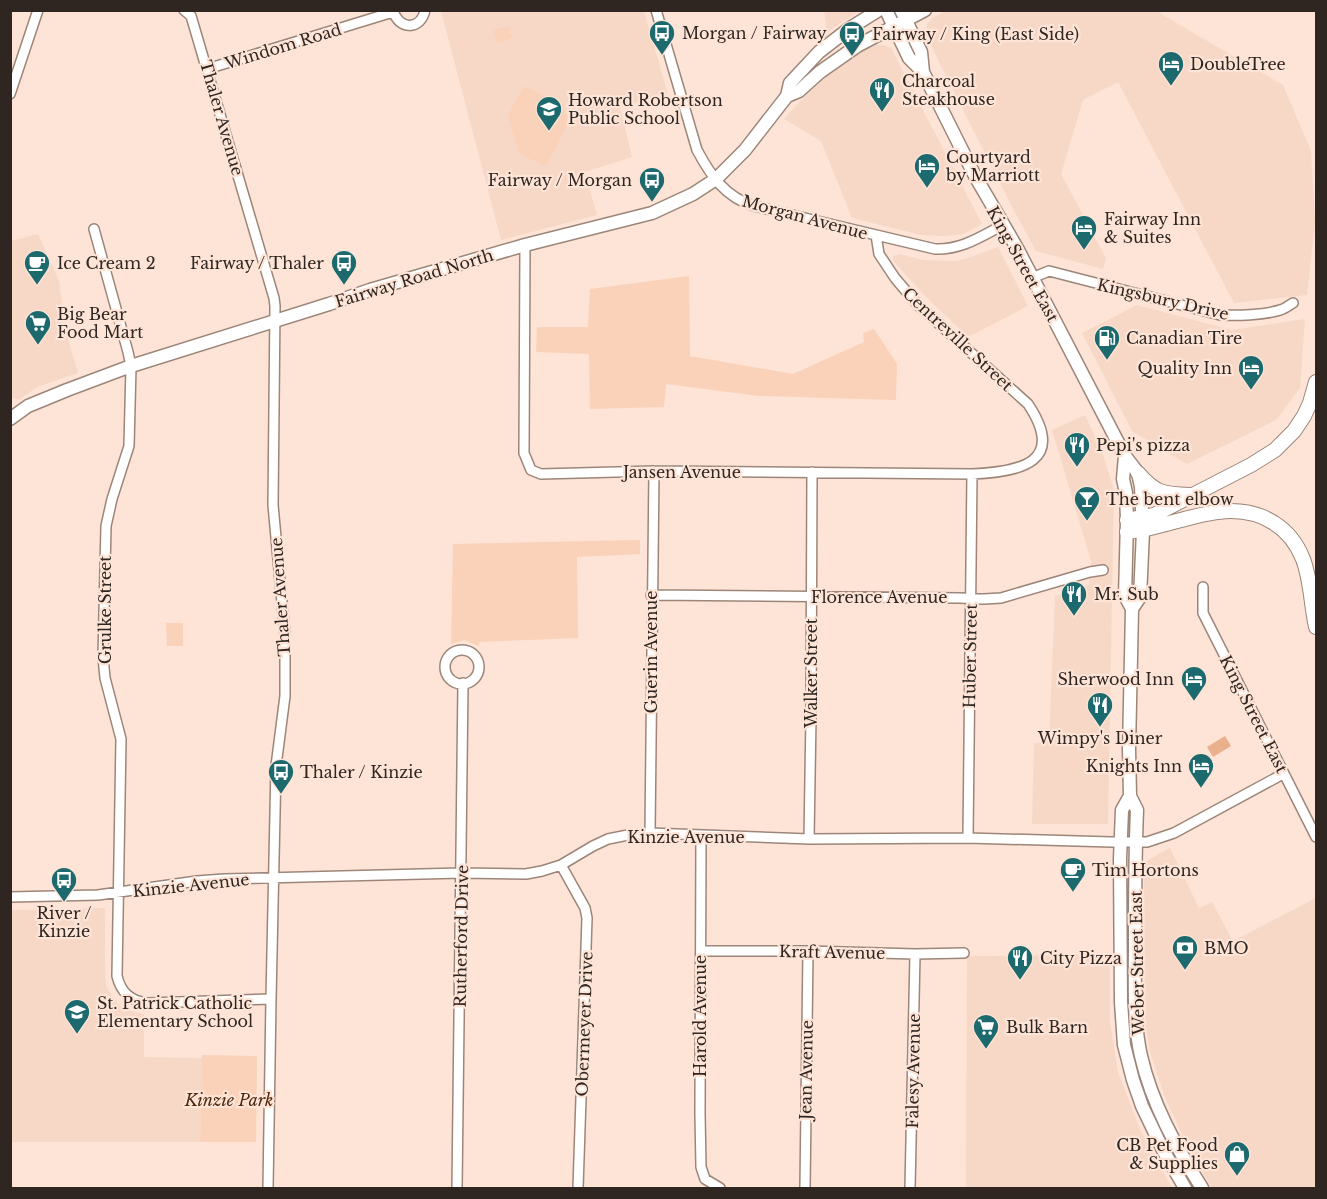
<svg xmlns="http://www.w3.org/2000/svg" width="1327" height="1199" viewBox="0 0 1327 1199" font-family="'Libre Baskerville',serif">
<rect width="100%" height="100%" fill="#fde4d6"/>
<!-- built -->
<path fill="#f7d8c6" d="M824,10H859V11L827,32Z
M441,11H644L668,94L620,107L632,157L585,172L597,215L501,240Z
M946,11H1159L1161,14L1283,85L1311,151L1315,222L1307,295L1234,303L1118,82L1083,100L1061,174L1106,258L1103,269L1036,251L1012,207L927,38V24L932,18Z
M877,45H884L891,48L982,224L964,234L945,236L921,235L852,218L821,141L784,119L803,98L832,72L854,57L866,49Z
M38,234L59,281L66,332L78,373L37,387L19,400L11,397V241Z
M998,247L1028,306L968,337L927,298L893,261V256L899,254L923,260L956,261L965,259Z
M1137,305L1232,330L1305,319L1300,388L1276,420L1187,464L1132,431L1082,333Z
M1085,415L1102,451L1114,490L1108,824H1032L1034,743L1049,742L1055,596L1089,585L1091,561L1052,430Z
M1170,848L1199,908L1212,902L1233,941L1316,898V1188H1211L1179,1128L1164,1095L1150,1052L1145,1023L1144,868L1146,861Z
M105,908V963L106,985L110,993L119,1005L131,1011L144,1014V1057L202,1058L200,1142H11V910Z
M1110,955V1022L1118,1072L1140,1129L1172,1188H966L967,956Z"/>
<!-- green -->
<path fill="#fad1b9" d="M509,26L512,38L497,43L493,30Z
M524,86L564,106L568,124L546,166L519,154L508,115Z
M689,276L690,356L793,374L864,342L863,333L874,329L897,364L896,400L759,396L666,384L664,407L590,409L589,354L536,352L537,327H588L590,289Z
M640,540V554L577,557L578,638L479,642V646L464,640L451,644L453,544Z
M166,623H183V646H167Z
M202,1055L257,1056L256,1142H200Z"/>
<!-- water -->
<path fill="#eaaf8c" d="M1225,736L1231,746L1213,757L1207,747Z"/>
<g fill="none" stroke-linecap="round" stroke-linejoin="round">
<!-- minor casing -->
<g stroke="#9c8679" stroke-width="12">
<path id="minor" d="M184,10L191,16L274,298L275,306L273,505L285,635V696L276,766L271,999L268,1188
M393,10C398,30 421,31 425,10
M656,10L697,150C711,176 725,197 754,206L935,249C961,250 980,237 1003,225
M207,69L393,12
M10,94L38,10
M94,229L128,352L131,366L129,446L112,499L106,526L103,657L105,678L121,739L117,976C121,993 131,1001 147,1003L271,999
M525,245L524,453L531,470L541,474L654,471L972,474C1023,472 1066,461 1028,404L917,304L895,278L879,254L876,235
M1032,278L1049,271L1220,315C1237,316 1264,315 1280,310C1285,309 1289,305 1293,303
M1203,587V613L1316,837
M651,595L960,598L984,599L1001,598L1090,572L1103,570
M445 667a17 17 0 1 1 34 0a17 17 0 1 1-34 0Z
M650,833L654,471
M701,835L700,1114L701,1167L705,1179L720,1188
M968,838L972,474
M809,839L811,716L812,472
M561,865L585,908L587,918L578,1188
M10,897L98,895L197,881L224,879L461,873L526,874L542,871L561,865L593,846L608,839L628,835L650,833L809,839L968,838L1112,842H1147L1174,833L1283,774
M701,951H808L915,954L964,953
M457,1188L463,683
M805,1188L808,951
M910,1188L915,954"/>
</g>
<!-- major casing -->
<g stroke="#9c8679" stroke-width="15">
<path id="major" d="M886,10L909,58L923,72L975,176L1017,248L1125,456L1138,473L1141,487L1143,531L1140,597L1132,609
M901,10L921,52L923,72
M787,96L790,83L819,52L850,28L879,10
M10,419L28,406L67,390L131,366L329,304L370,290L525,245L652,213L693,194L716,179L745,150L787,96L799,91L820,72L857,46L925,10
M1125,456L1123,479L1126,493L1127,520L1125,596L1132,609L1129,749L1130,796L1137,810C1135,856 1135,902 1135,947C1135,984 1133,1021 1141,1056C1152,1104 1176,1147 1202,1188
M1130,796L1122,810L1120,859L1121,1002L1124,1045L1133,1080L1142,1106L1163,1150L1185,1188"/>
</g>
<!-- highway casing -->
<g stroke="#9c8679" stroke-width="16">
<path id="highway" d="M1138,473C1156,494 1164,494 1191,495
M1127,520L1154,515L1251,465L1275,450L1294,431L1304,416L1310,403L1316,382
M1127,532C1175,528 1228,493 1274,523C1287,531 1297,544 1303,559C1311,580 1311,604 1316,627"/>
</g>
<!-- minor -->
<use href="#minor" stroke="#fff" stroke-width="9"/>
<!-- major -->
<use href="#major" stroke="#fff" stroke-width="12"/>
<!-- highway -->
<use href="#highway" stroke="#fff" stroke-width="14"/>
</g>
<!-- icons -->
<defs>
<g id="bus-pin" transform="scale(1.35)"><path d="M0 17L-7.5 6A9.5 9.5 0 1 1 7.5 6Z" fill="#1c696e" stroke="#fde4d6"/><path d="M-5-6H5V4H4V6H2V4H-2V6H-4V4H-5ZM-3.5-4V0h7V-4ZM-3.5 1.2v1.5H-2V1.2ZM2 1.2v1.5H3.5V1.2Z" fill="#fff"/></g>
<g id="hotel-pin" transform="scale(1.35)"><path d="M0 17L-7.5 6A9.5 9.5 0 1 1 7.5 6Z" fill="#1c696e" stroke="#fde4d6"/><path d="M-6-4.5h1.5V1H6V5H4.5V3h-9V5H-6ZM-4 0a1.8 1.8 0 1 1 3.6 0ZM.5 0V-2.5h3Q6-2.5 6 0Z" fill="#fff"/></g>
<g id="restaurant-pin" transform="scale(1.35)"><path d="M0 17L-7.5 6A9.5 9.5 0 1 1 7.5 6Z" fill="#1c696e" stroke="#fde4d6"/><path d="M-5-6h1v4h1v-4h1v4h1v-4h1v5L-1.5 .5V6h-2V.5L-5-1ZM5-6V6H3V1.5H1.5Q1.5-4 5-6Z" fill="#fff"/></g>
<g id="school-pin" transform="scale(1.35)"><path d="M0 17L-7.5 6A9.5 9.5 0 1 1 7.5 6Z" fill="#1c696e" stroke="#fde4d6"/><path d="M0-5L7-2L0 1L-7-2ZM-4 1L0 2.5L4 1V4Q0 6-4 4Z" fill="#fff"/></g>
<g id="cafe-pin" transform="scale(1.35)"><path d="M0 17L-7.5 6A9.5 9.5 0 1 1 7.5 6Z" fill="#1c696e" stroke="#fde4d6"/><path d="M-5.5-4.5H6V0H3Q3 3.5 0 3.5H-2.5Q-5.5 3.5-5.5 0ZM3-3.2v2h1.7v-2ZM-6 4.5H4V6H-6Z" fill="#fff"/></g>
<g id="supermarket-pin" transform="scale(1.35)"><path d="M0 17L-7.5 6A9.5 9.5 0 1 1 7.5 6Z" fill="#1c696e" stroke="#fde4d6"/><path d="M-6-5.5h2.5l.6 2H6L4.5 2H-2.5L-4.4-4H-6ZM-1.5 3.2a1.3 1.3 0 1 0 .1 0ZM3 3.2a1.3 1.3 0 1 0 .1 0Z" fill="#fff"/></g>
<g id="fuel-pin" transform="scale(1.35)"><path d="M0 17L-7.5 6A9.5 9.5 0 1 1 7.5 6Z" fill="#1c696e" stroke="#fde4d6"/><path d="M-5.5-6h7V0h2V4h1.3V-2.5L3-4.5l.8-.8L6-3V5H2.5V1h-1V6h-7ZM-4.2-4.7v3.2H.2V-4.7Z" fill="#fff"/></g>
<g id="bar-pin" transform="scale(1.35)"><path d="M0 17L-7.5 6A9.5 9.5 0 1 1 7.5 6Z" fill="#1c696e" stroke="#fde4d6"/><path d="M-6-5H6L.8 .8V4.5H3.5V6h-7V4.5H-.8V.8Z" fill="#fff"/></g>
<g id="bank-pin" transform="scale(1.35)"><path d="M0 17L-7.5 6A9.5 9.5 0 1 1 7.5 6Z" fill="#1c696e" stroke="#fde4d6"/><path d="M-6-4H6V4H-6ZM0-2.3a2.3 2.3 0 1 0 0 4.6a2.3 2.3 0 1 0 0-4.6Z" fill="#fff"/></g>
<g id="shop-pin" transform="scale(1.35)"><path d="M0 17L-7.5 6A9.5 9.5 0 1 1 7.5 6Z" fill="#1c696e" stroke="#fde4d6"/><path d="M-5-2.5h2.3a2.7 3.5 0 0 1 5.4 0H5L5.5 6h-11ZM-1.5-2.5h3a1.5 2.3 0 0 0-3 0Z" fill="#fff"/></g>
</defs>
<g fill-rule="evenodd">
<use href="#bus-pin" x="662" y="33"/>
<use href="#bus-pin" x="852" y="34"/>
<use href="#hotel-pin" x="1171" y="64"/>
<use href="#restaurant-pin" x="882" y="90"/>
<use href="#school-pin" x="549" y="109"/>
<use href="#hotel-pin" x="927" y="166"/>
<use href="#bus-pin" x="652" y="180"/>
<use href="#hotel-pin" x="1084" y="228"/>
<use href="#cafe-pin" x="37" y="263"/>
<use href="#bus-pin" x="344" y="263"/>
<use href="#supermarket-pin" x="38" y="323"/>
<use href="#fuel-pin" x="1107" y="338"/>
<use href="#hotel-pin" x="1251" y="368"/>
<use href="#restaurant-pin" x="1077" y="445"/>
<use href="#bar-pin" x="1087" y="499"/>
<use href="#restaurant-pin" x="1074" y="594"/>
<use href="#hotel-pin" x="1194" y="679"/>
<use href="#restaurant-pin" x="1100" y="705"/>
<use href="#hotel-pin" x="1201" y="766"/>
<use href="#bus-pin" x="281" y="772"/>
<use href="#cafe-pin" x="1073" y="870"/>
<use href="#bus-pin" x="64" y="880"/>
<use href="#bank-pin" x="1185" y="948"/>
<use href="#restaurant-pin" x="1020" y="958"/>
<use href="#school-pin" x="77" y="1012"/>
<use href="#supermarket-pin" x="986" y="1027"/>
<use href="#shop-pin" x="1237" y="1154"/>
</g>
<g text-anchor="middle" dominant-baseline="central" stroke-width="4.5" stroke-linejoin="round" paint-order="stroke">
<!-- poi labels -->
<g font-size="16" fill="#2f2621" stroke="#fde4d6" text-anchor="start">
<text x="682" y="33">Morgan / Fairway</text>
<text x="872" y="34">Fairway / King (East Side)</text>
<text x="1190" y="64">DoubleTree</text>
<text x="902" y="81">Charcoal<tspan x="902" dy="18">Steakhouse</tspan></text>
<text x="568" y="100">Howard Robertson<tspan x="568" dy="18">Public School</tspan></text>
<text x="946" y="157">Courtyard<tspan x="946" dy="18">by Marriott</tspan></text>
<text x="632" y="180" text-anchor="end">Fairway / Morgan</text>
<text x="1104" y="219">Fairway Inn<tspan x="1104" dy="18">&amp; Suites</tspan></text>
<text x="57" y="263">Ice Cream 2</text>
<text x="324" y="263" text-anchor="end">Fairway / Thaler</text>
<text x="57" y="314">Big Bear<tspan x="57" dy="18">Food Mart</tspan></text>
<text x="1126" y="338">Canadian Tire</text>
<text x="1232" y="368" text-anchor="end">Quality Inn</text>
<text x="1096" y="445">Pepi's pizza</text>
<text x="1106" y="499">The bent elbow</text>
<text x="1094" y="594">Mr. Sub</text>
<text x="1174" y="679" text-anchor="end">Sherwood Inn</text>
<text x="1100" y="738" text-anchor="middle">Wimpy's Diner</text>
<text x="1182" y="766" text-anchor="end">Knights Inn</text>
<text x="300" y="772">Thaler / Kinzie</text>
<text x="1092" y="870">Tim Hortons</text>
<text x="64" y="913" text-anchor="middle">River /<tspan x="64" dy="18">Kinzie</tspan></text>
<text x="1204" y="948">BMO</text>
<text x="1040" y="958">City Pizza</text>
<text x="97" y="1003">St. Patrick Catholic<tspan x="97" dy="18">Elementary School</tspan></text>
<text x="1006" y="1027">Bulk Barn</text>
<text x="1218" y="1145" text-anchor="end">CB Pet Food<tspan x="1218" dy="18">&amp; Supplies</tspan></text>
</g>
<!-- street labels -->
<g font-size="16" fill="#2f2621" stroke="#fde4d6">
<text transform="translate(283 46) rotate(-17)">Windom Road</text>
<text transform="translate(222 118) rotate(74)">Thaler Avenue</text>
<text transform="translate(805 217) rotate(15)">Morgan Avenue</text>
<text transform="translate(1023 264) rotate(61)">King Street East</text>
<text transform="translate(414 278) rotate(-17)">Fairway Road North</text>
<text transform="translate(1163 299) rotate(13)">Kingsbury Drive</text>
<text transform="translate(958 339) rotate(43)">Centreville Street</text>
<text x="682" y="472">Jansen Avenue</text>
<text transform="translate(280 597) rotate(-94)">Thaler Avenue</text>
<text x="879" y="597">Florence Avenue</text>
<text transform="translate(105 610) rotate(-90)">Grulke Street</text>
<text transform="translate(651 652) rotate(-90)">Guerin Avenue</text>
<text transform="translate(970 656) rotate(-89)">Huber Street</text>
<text transform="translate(811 673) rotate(-90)">Walker Street</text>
<text transform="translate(1254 714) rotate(63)">King Street East</text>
<text x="686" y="837">Kinzie Avenue</text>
<text transform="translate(191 885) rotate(-6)">Kinzie Avenue</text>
<text transform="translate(461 936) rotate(-89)">Rutherford Drive</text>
<text transform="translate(832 952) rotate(1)">Kraft Avenue</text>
<text transform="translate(1137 963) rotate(-91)">Weber Street East</text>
<text transform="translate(700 1016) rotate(-90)">Harold Avenue</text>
<text transform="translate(584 1024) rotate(-88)">Obermeyer Drive</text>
<text transform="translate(806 1070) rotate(-89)">Jean Avenue</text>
<text transform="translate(913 1071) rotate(-89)">Falesy Avenue</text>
</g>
<!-- park labels -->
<g font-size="16" font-style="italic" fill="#4f290f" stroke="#fde4d6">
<text x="229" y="1100">Kinzie Park</text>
</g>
</g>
<!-- border -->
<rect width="1327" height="1199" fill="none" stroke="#2f2621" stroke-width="24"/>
</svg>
